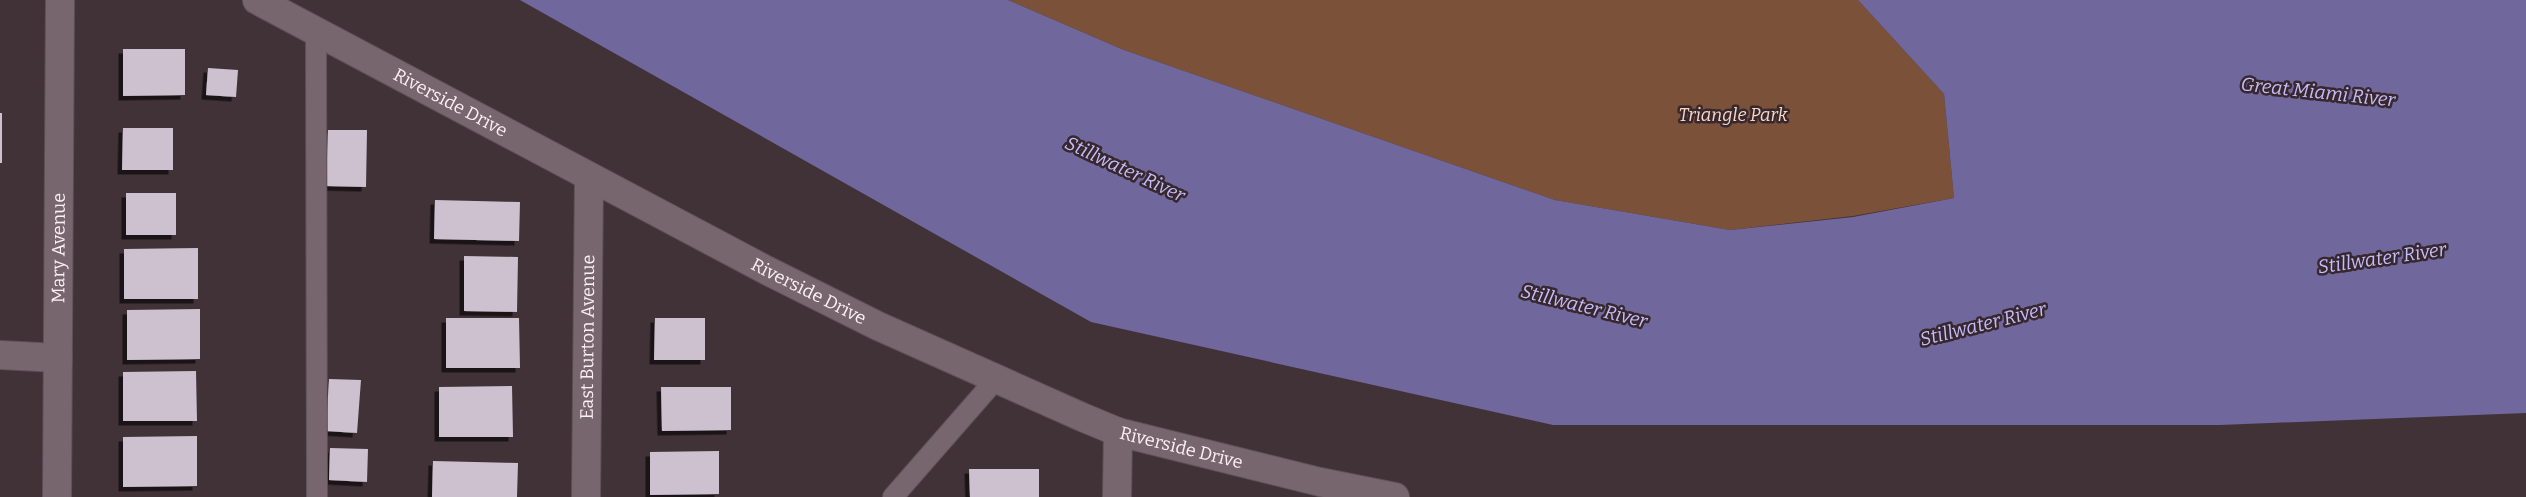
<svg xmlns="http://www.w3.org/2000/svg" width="2526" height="497" viewBox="0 0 2526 497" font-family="Bitter,serif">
<defs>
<filter id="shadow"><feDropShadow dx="-4.5" dy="4.5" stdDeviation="0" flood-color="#0009"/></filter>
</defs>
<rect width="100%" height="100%" fill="#413238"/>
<!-- green -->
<path fill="#7c5139" d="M1008,0H1858L1944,94L1954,198L1853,216L1730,230L1555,200L1124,50Z"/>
<!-- water -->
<path fill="#70679c" d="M520,0H1008L1124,50L1555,200L1730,230L1853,217L1954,198L1944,94L1858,0H2526V413L2220,425H1553L1091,322Z"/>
<!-- building -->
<path fill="#cdc1d0" filter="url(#shadow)" d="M123,49H185V95L123,96Z
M208,68L238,70L236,97L206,95Z
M0,113H2V163H0Z
M123,128H173V170H122Z
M328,130H367L366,187L326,186Z
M126,193H176V235H126Z
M435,200L520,202L519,241L434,239Z
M198,248V299H124V249Z
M464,256L518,257L517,312L464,311Z
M200,309V359L127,360V310Z
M446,318H519L520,368H446Z
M655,318H705V360H654Z
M196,371L197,421H123V372Z
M329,379L361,380L357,433L326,431Z
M512,386L513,437H439V387Z
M661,387H731V430L662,431Z
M197,436V486L123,487V437Z
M330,448L368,449L367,482L329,480Z
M719,451V494L650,495V452Z
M433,461L518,463L517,497H432Z
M969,469H1039V497H970Z"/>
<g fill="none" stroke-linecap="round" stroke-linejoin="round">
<!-- service casing -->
<g stroke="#5e5157" stroke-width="22">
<path id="service" d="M316,32L317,497
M893,497L997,378"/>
</g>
<!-- minor casing -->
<g stroke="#5e5157" stroke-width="30">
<g id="minor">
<path d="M0,355L58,358"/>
<path id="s1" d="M57,497L60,0"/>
<path id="s2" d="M586,497L589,178"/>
<path d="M1117,497L1118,432"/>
</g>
</g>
<!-- secondary casing -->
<g stroke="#5e5157" stroke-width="30">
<g id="secondary">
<path id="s3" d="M257,0L766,270L878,326L1082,417L1118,432L1320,482L1395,497"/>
</g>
</g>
<!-- service -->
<use href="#service" stroke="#78666e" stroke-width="20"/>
<!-- minor -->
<use href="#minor" stroke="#78666e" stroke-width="28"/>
<!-- secondary -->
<use href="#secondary" stroke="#78666e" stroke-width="28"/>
</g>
<g text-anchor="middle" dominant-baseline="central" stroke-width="5" stroke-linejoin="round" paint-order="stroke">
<!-- street labels -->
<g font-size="18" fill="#fbf0f4" stroke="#37282e">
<text stroke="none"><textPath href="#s3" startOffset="219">Riverside Drive</textPath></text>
<text stroke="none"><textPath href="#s1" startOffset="249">Mary Avenue</textPath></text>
<text stroke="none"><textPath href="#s3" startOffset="624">Riverside Drive</textPath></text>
<text stroke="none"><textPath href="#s2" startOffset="160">East Burton Avenue</textPath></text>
<text stroke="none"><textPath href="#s3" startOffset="1029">Riverside Drive</textPath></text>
</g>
<!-- park labels -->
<g font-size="18" font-style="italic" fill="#f8d7c5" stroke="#37282e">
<text x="1733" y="115">Triangle Park</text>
</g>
<!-- water labels -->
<g font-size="19" font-style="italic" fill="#c6bcfc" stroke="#37282e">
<text transform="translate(2318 92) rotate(6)">Great Miami River</text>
<text transform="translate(1125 169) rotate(25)">Stillwater River</text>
<text transform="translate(2382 258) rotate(-8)">Stillwater River</text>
<text transform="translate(1584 306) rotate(14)">Stillwater River</text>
<text transform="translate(1983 324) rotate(-14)">Stillwater River</text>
</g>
</g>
</svg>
